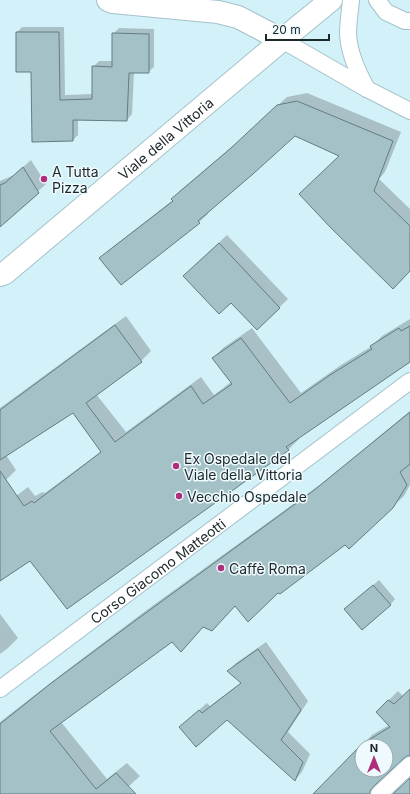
<svg xmlns="http://www.w3.org/2000/svg" width="410" height="794" viewBox="0 0 410 794" font-family="Inter,sans-serif">
<rect width="100%" height="100%" fill="#d3f1f8"/>
<!-- shadow -->
<path fill="#0003" fill-rule="evenodd" d="M22,27H64L65,95L93,94V67L99,61H113V34L119,28L154,29V67L148,72H134L132,114L127,120L78,119V135L73,140L32,71L17,32Z
M307,93L401,132L385,172L379,179L410,209V270L341,155L294,135L207,212L208,214L199,222L121,284L101,258L109,250L173,200L172,199L181,190L241,139L287,97Z
M31,160L46,184L0,226V181L14,175Z
M227,235L288,299L257,329L231,301L192,268Z
M126,316L151,351L141,361L96,394L126,432L201,377L214,395L231,382L213,358L223,348L252,328L301,393L341,365L372,346L382,336L410,319V361L297,438L299,439L288,450L30,559L0,580V508L28,487L35,496L43,492L45,493L102,451L74,412L6,455L16,470L6,480L0,482V408Z
M410,411V485L404,496L392,507L345,543L279,591L236,605L204,626L181,651L173,641L61,722L107,779L127,763L140,776L129,786L120,794H0V722L62,674L144,612L325,481Z
M379,580L395,599L390,605L351,604Z
M0,614L18,638L8,648L0,654Z
M266,642L308,701L288,732L310,754L302,772L295,780L227,719L180,727L207,703L210,706L242,682L229,671L236,663Z
M410,689V755L403,757L381,778L379,782L367,794H315L372,735L389,725L377,712L398,691L403,696ZM362,746H386V770H362Z"/>
<!-- building -->
<path fill="#a4c1c8" stroke="#627d83" fill-rule="evenodd" d="M16,32H59L60,100L92,99V66L112,67V33L149,34V73H129L127,121L73,120V141L32,142L31,72H16Z
M297,101L393,141L374,191L410,226V271L393,289L330,227L299,194L339,156L295,136L253,174L198,221L200,223L121,285L99,258L173,201L171,199L231,148L277,105Z
M23,167L39,193L0,227V185L5,183Z
M219,243L280,308L257,330L231,303L219,314L183,276Z
M115,325L142,362L86,403L115,442L191,386L203,404L232,384L212,358L241,338L290,403L330,375L372,349L370,346L399,328L401,331L410,326V362L286,447L289,450L67,609L30,561L0,581V471L24,506L32,501L34,503L101,452L73,413L0,460V410Z
M410,412V464L400,472L407,485L393,508L349,549L345,545L280,594L278,593L248,622L235,606L212,631L203,627L181,652L172,642L50,731L96,789L116,773L136,794H0V724L50,684L132,623L313,491Z
M373,585L391,605L362,630L344,609Z
M258,649L301,710L281,740L303,762L295,781L227,720L196,747L179,727L199,710L202,713L241,683L227,671Z
M410,689V756H407L404,758L373,787L370,791V794H313L362,744L390,727L376,712L388,700L394,704ZM362,746H386V770H362Z
M410,778V794H393Z"/>
<g fill="none" stroke-linecap="round" stroke-linejoin="round">
<!-- street casing -->
<g stroke="#a5c2c9" stroke-width="18">
<g id="street">
<path d="M351,0C350,11 348,23 348,34C349,53 358,73 367,89"/>
<path d="M377,0L386,12L405,21H410"/>
<path d="M282,40L367,89L410,111"/>
<path id="s1" d="M0,689L410,381"/>
<path d="M379,794L410,765"/>
</g>
</g>
<!-- secondary casing -->
<g stroke="#a5c2c9" stroke-width="24">
<g id="secondary">
<path d="M108,0L113,2L218,12L238,17L282,40"/>
<path id="s2" d="M0,275L5,273L282,40L331,0"/>
</g>
</g>
<!-- street -->
<use href="#street" stroke="#fff" stroke-width="16"/>
<!-- secondary -->
<use href="#secondary" stroke="#fff" stroke-width="22"/>
</g>
<!-- markers -->
<g fill="#af2e7b" stroke="#eefafd" stroke-width="1.5">
<circle cx="44" cy="179" r="4"/>
<circle cx="176" cy="466" r="4"/>
<circle cx="179" cy="496" r="4"/>
<circle cx="221" cy="568" r="4"/>
</g>
<g text-anchor="middle" dominant-baseline="central" stroke-width="3" stroke-linejoin="round" paint-order="stroke">
<!-- street labels -->
<g font-size="14" fill="#1d282b" stroke="#eefafd">
<text stroke="none"><textPath href="#s2" startOffset="215">Viale della Vittoria</textPath></text>
<text stroke="none"><textPath href="#s1" startOffset="197">Corso Giacomo Matteotti</textPath></text>
</g>
<!-- poi labels -->
<g font-size="14" fill="#1d282b" stroke="#eefafd" text-anchor="start">
<text x="52" y="171">A Tutta<tspan x="52" dy="16">Pizza</tspan></text>
<text x="184" y="458">Ex Ospedale del<tspan x="184" dy="16">Viale della Vittoria</tspan></text>
<text x="187" y="496">Vecchio Ospedale</text>
<text x="229" y="568">Caffè Roma</text>
</g>
</g>
<!-- north arrow -->
<g transform="translate(374 758)"><circle r="19" fill="#eefafd" stroke="#9aa6a9"/>
<path d="M0-3L7 15L0 10L-7 15Z" fill="#af2e7b"/>
<text y="-6" font-size="11" font-weight="bold" text-anchor="middle" fill="#1d282b">N</text>
</g>
<!-- scale -->
<path d="M266 34v6h63v-6" fill="none" stroke="#1d282b" stroke-width="2"/>
<text x="272" y="34" font-size="12" fill="#1d282b" stroke="#eefafd" stroke-width="3" paint-order="stroke">20 m</text>
</svg>
